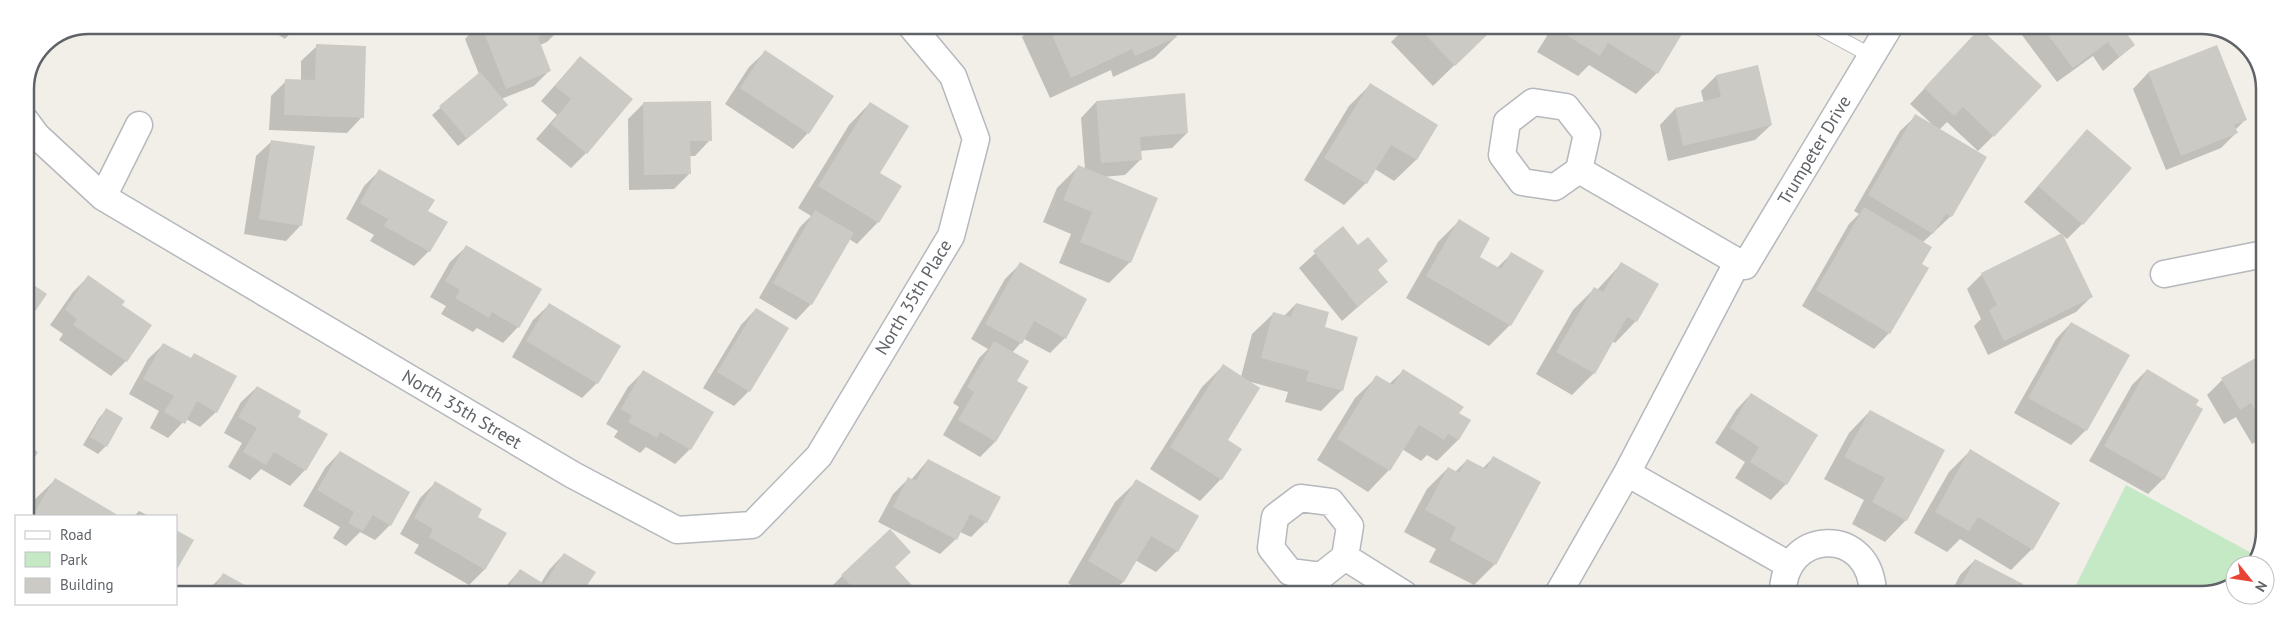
<svg xmlns="http://www.w3.org/2000/svg" width="2290" height="620" viewBox="0 0 2290 620" font-family="'PT Sans',sans-serif">
<rect width="100%" height="100%" fill="#f1efe8"/>
<!-- green -->
<path fill="#c5e8c5" d="M2126,485L2257,556L2251,565H2235V583L2201,595H2071Z"/>
<!-- shadow -->
<path fill="#0003" d="M263,25H298L285,39Z
M478,25L563,26L547,42L540,45L550,70L534,86L501,99L498,113L458,146L432,115L479,74L465,39Z
M1033,26H1170L1176,37L1154,58L1113,77L1111,70L1050,98L1022,37Z
M1407,26H1477L1485,35L1433,86L1391,42Z
M1553,26L1668,27L1681,34L1657,73L1636,94L1589,65L1578,76L1537,52Z
M2016,27H2121L2134,45L2103,71L2093,56L2057,82Z
M1965,45L1993,136L1978,151L1947,122L1939,130L1985,157L1951,216L1922,243L1921,264L1889,333L1874,349L1802,306L1849,224L1859,214L1854,211L1900,131L1916,116L1932,124L1910,104Z
M317,46L362,117L347,133L269,130L271,96L286,81H301V61Z
M2217,46L2245,120L2235,130L2236,133L2221,148L2166,170L2133,89L2148,73Z
M765,52L808,133L793,149L725,104L749,67Z
M580,57L586,153L571,168L536,139L557,115L541,101Z
M1757,67L1771,125L1755,140L1668,161L1660,125L1675,109L1704,103L1701,91L1716,76Z
M1370,85L1437,125L1416,160L1394,181L1375,169L1366,183L1344,205L1304,180L1349,106Z
M1096,102L1187,133L1172,148L1140,151L1141,159L1125,175L1103,177L1130,262L1109,283L1059,263L1071,234L1043,222L1057,188L1079,166L1085,169L1081,118Z
M870,103L879,173L878,222L857,244L849,239L811,304L796,320L759,298L800,227L811,216L798,208L849,125Z
M643,104L710,140L695,156H689V174L674,189L629,190L628,119Z
M2087,131L2082,224L2067,239L2024,202Z
M272,141L301,225L286,241L244,234L256,156Z
M379,171L429,251L414,266L370,241L374,235L346,219L364,186Z
M1459,221L1478,257L1497,268L1511,254L1510,325L1489,346L1406,298L1438,242Z
M1343,228L1386,282L1342,321L1299,268Z
M466,247L518,327L503,343L477,328L473,332L441,314L446,306L430,297L450,262Z
M1020,264L1065,338L1050,353L1024,339L1012,353L1016,381L995,442L980,457L943,435L959,407L953,403L979,358L988,349L971,339L1005,279Z
M1621,264L1636,321L1615,343L1612,341L1594,373L1572,395L1536,374L1573,310L1594,289L1597,290Z
M1982,274L2091,297L2076,312L1988,355L1974,326L1981,319L1967,289Z
M88,277L126,361L111,376L59,340L63,334L50,325L73,292Z
M1296,304L1324,328L1342,390L1321,411L1285,402L1288,392L1251,382L1226,440L1221,479L1200,501L1150,469L1202,387L1223,366L1241,377L1252,334L1274,313L1284,316Z
M549,305L597,383L582,398L512,357L533,320Z
M756,309L749,391L734,406L703,388L741,325Z
M2071,323L2086,430L2071,445L2014,413L2056,339Z
M164,344L190,359L195,354L216,412L200,427L186,419L168,438L150,428L159,411L129,394L148,359Z
M2264,355L2263,438L2252,444L2236,417L2224,424L2207,395L2222,380Z
M2147,370L2163,479L2148,494L2089,461L2132,385Z
M1403,371L1469,421L1458,440L1437,461L1427,455L1421,461L1402,449L1389,470L1368,492L1317,460L1355,398L1377,377L1389,384Z
M643,372L690,449L675,464L646,447L640,453L614,437L618,431L606,424L628,387Z
M257,387L296,417L305,470L290,486L261,469L250,480L228,467L242,443L224,433L241,402Z
M1751,394L1817,435L1786,484L1771,500L1735,478L1745,462L1715,443L1736,410Z
M106,410V446L98,454L83,445L99,418Z
M1870,411L1906,520L1885,542L1852,524L1864,500L1824,479L1849,433Z
M1970,451L2032,549L2011,570L1960,539L1947,552L1914,533L1949,472Z
M340,452L390,525L375,540L360,532L346,546L333,538L340,527L303,506L325,468Z
M1493,458L1495,564L1474,585L1429,562L1436,549L1404,532L1427,489L1448,468L1455,472L1467,460L1482,469Z
M928,460L986,522L971,537L960,532L956,539L940,554L878,522L893,494L908,479L911,480Z
M55,480L114,515L113,516H25L33,501Z
M1137,481L1177,551L1156,572L1135,560L1123,582L1110,594H1086L1068,583L1115,502Z
M435,483L476,517L505,534L484,570L469,585L414,553L419,545L400,534L420,498Z
M2263,498V507L2259,502Z
M139,511L149,516H134Z
M910,552L894,568L918,594H829L827,591L842,576Z
M564,554L594,573L581,593H500L520,570L541,583L549,570Z
M1975,560L2015,595H1950L1960,575Z
M224,574L257,593H205Z
M1646,591L1652,594H1643Z"/>
<!-- building -->
<path fill="#cccac5" d="M481,25H567V26L538,37L551,71L506,89Z
M1048,26H1172L1177,37L1135,56L1132,49L1071,78Z
M1417,26H1479L1487,35L1455,66Z
M1560,26L1670,27L1682,34L1658,74L1608,43L1600,56L1558,30Z
M2042,27H2122L2135,45L2119,57L2108,42L2073,68Z
M1980,28L2042,86L1994,137L1963,107L1954,116L1924,88Z
M316,44L366,46L364,118L284,115L285,79L315,80Z
M2217,45L2247,120L2234,125L2238,133L2181,156L2148,72Z
M765,50L834,96L809,134L740,88Z
M580,56L633,99L587,154L551,124L571,99L555,86Z
M1758,65L1772,125L1683,146L1675,108L1721,97L1716,75Z
M480,72L508,105L467,139L439,106Z
M1370,83L1438,125L1417,160L1391,145L1367,184L1324,158Z
M1185,93L1188,133L1140,137L1142,160L1101,163L1096,101Z
M711,101L712,141H690L691,174L644,175L643,102Z
M870,102L909,126L880,173L902,186L879,223L818,186Z
M1915,114L1987,157L1952,217L1946,214L1933,234L1868,195Z
M2087,129L2132,168L2083,225L2038,186Z
M271,140L315,146L302,226L259,219Z
M1078,165L1158,198L1131,263L1080,242L1092,212L1063,200Z
M379,169L435,200L428,211L448,222L430,252L384,226L388,219L360,203Z
M1864,207L1932,247L1922,264L1929,268L1890,334L1816,290Z
M815,210L854,233L812,305L773,283Z
M1459,219L1490,238L1480,257L1501,269L1511,252L1544,271L1511,326L1426,276Z
M1343,226L1358,245L1368,237L1388,261L1378,270L1388,282L1358,307L1313,251Z
M2062,233L2093,297L2004,341L1989,310L1997,305L1981,273Z
M466,245L542,289L519,328L492,312L489,318L455,298L460,290L445,281Z
M1020,262L1087,299L1066,339L1034,321L1022,344L985,324Z
M1621,262L1659,284L1637,322L1627,317L1595,374L1556,352L1594,287L1603,292Z
M88,275L125,301L122,305L152,325L127,362L73,325L77,319L65,310Z
M25,279L47,294L25,326Z
M549,303L621,346L598,384L526,341Z
M1296,303L1329,312L1325,327L1358,337L1343,391L1306,381L1309,371L1261,358L1273,312L1291,317Z
M756,308L789,328L750,392L717,372Z
M2071,322L2130,355L2087,431L2028,398Z
M994,341L1029,361L1017,381L1028,387L996,442L958,420L974,392L967,387Z
M163,343L191,358L194,353L237,376L217,413L197,401L185,424L164,412L174,396L143,379Z
M2264,353V376L2263,423L2251,403L2240,410L2221,378Z
M1223,364L1260,388L1228,440L1242,449L1222,480L1170,447Z
M1403,369L1464,407L1459,413L1471,420L1459,440L1448,434L1444,440L1419,425L1390,471L1337,439L1376,375L1393,385Z
M2147,369L2199,400L2196,405L2203,409L2164,480L2104,446Z
M643,370L714,412L691,450L660,432L657,438L628,422L632,416L621,409Z
M257,386L301,411L298,417L328,434L306,471L274,452L266,465L243,452L257,428L238,417Z
M1751,393L1818,435L1787,485L1750,462L1759,447L1730,428Z
M106,408L123,418L107,447L90,437Z
M1870,410L1945,450L1907,521L1872,502L1885,478L1844,457Z
M25,444L38,452L25,474Z
M1970,449L2060,503L2033,550L1978,517L1969,531L1935,512Z
M340,451L410,492L391,526L373,515L363,531L348,523L354,512L317,490Z
M1493,456L1541,482L1496,565L1450,540L1456,527L1425,510L1448,467L1459,473L1467,459L1486,469Z
M928,459L1001,497L987,523L970,514L957,540L893,507L908,477L916,481Z
M55,478L116,514L115,516H32Z
M1136,479L1199,516L1178,552L1151,536L1124,582L1088,561Z
M435,481L482,509L478,517L507,533L485,570L429,537L433,529L414,518Z
M890,529L911,552L895,567L920,594H859L841,575Z
M176,530L194,540L176,571Z
M564,553L596,572L582,593H504L520,569L544,584Z
M1975,559L2023,584L2017,595H1956Z
M223,573L259,593H212Z"/>
<g fill="none" stroke-linecap="round" stroke-linejoin="round">
<!-- lane casing -->
<g stroke="#b5b8bc" stroke-width="16">
<path id="lane" d="M1818,27L1870,55"/>
</g>
<!-- street casing -->
<g stroke="#b5b8bc" stroke-width="29">
<path id="street" d="M1533,102L1566,107L1587,134L1579,170L1555,187L1522,182L1502,155L1507,122Z
M25,120L37,136L103,197L573,475L677,530L752,525L819,456L951,236L976,139L953,76L911,26
M1579,170L1745,266L1889,27
M103,197L139,125
M2164,274L2264,254
M1627,473L1789,565
M1300,498L1331,502L1350,526L1345,557L1321,576L1290,572L1271,548L1275,517Z
M1345,557L1404,594
M1558,594L1627,473L1738,261
M1783,595C1781,529 1872,523 1873,595"/>
</g>
<!-- lane -->
<use href="#lane" stroke="#fff" stroke-width="14"/>
<!-- street -->
<use href="#street" stroke="#fff" stroke-width="26"/>
</g>
<g text-anchor="middle" dominant-baseline="central" stroke-width="4" stroke-linejoin="round" paint-order="stroke">
<!-- street labels -->
<g font-size="18" fill="#5f6368" stroke="#fff">
<text transform="translate(1814 150) rotate(-59)">Trumpeter Drive</text>
<text transform="translate(913 297) rotate(-59)">North 35th Place</text>
<text transform="translate(462 409) rotate(31)">North 35th Street</text>
</g>
</g>
<!-- crop -->
<path d="M0 0H2290V620H0ZM89 34H2201A55 55 0 0 1 2256 89V531A55 55 0 0 1 2201 586H89A55 55 0 0 1 34 531V89A55 55 0 0 1 89 34Z" fill="#fff" fill-rule="evenodd"/>
<path fill="none" stroke="#5f6368" stroke-width="2.5" d="M89 34H2201A55 55 0 0 1 2256 89V531A55 55 0 0 1 2201 586H89A55 55 0 0 1 34 531V89A55 55 0 0 1 89 34Z"/>
<!-- legend -->
<rect x="15" y="515" width="162" height="90" fill="#ffffff" stroke="#bfc1c3"/>
<rect x="25" y="531" width="25" height="8" fill="#ffffff" stroke="#bfc1c3"/>
<text x="60" y="540" font-size="15" fill="#5f6368">Road</text>
<rect x="25" y="552" width="25" height="15" fill="#c5e8c5" stroke="#bfc1c3"/>
<text x="60" y="565" font-size="15" fill="#5f6368">Park</text>
<rect x="25" y="578" width="25" height="15" fill="#cccac5" stroke="#bfc1c3"/>
<text x="60" y="590" font-size="15" fill="#5f6368">Building</text>
<!-- north arrow -->
<g transform="translate(2250 580) rotate(120)"><circle r="24" fill="#ffffff" stroke="#bfc1c3"/>
<path d="M0-4L9 19L0 12L-9 19Z" fill="#ea4335"/>
<text y="-8" font-size="14" font-weight="bold" text-anchor="middle" fill="#5f6368">N</text>
</g>
</svg>
